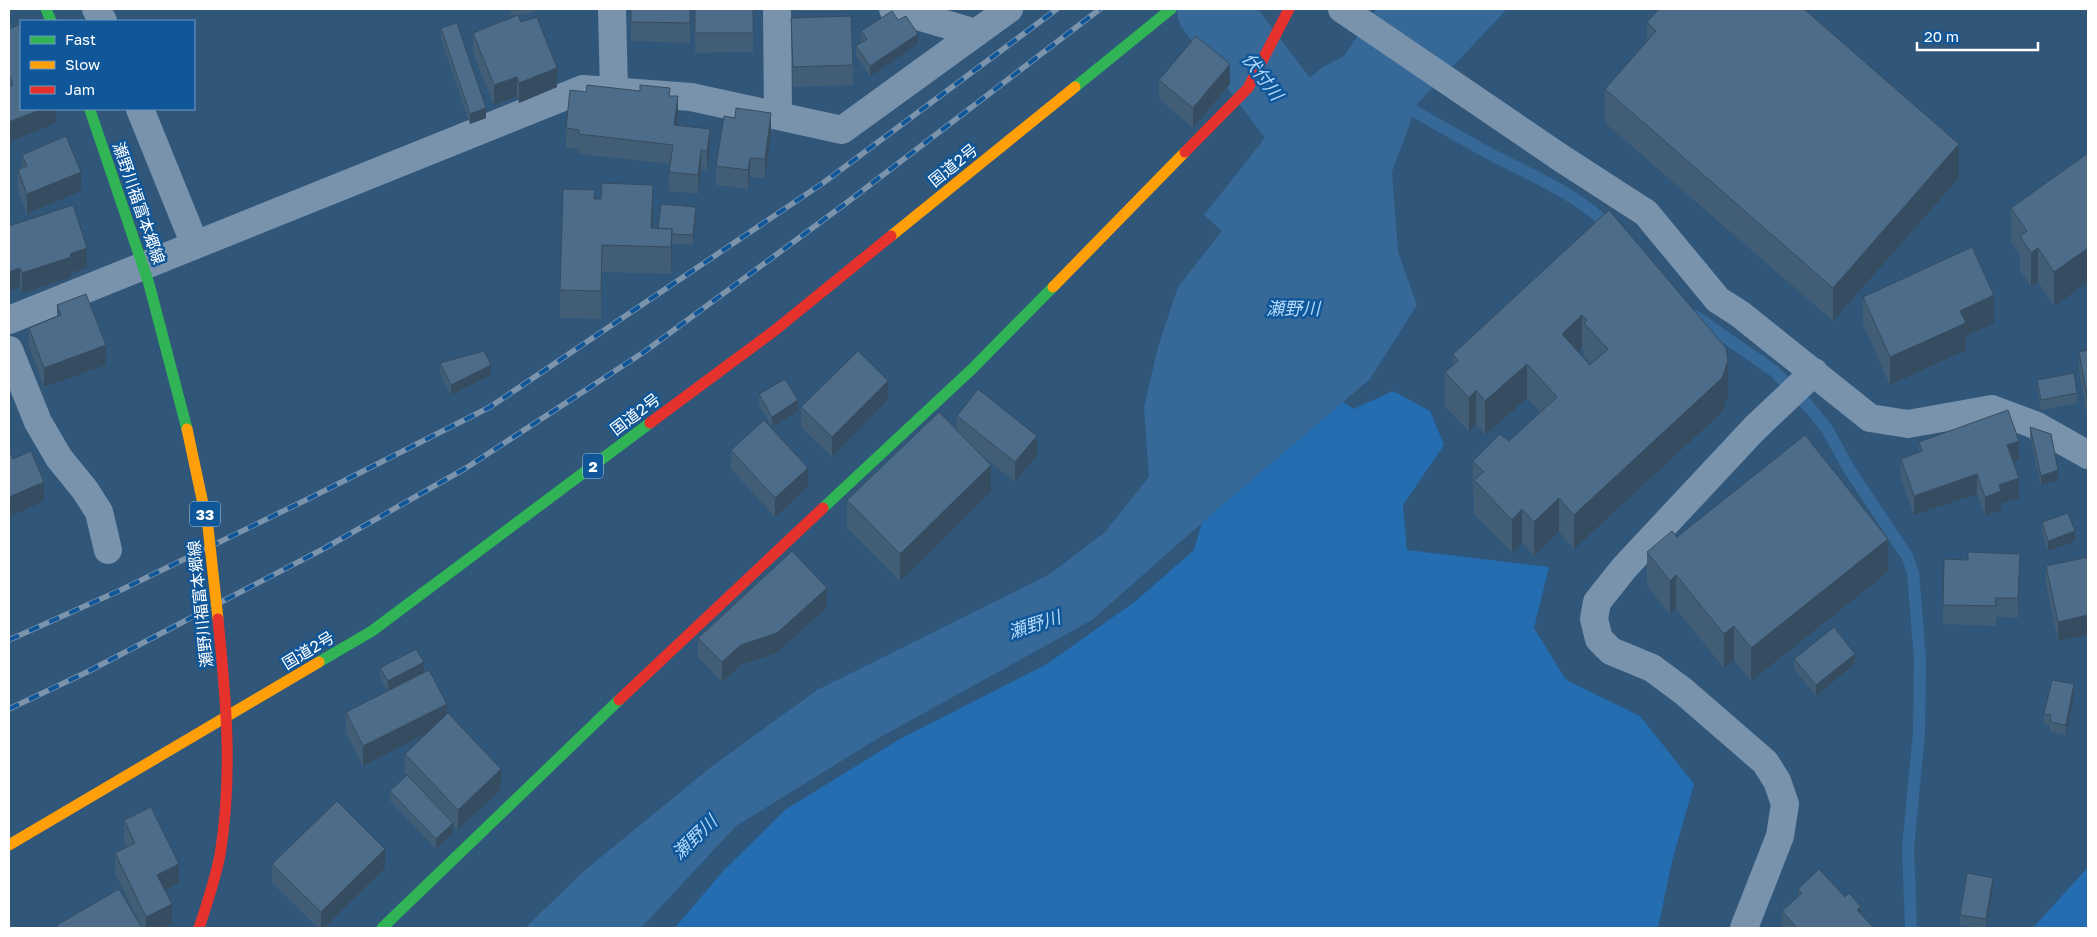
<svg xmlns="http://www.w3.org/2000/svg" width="2097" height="937" viewBox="0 0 2097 937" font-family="'Golos Text','Noto Sans JP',sans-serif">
<rect width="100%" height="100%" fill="#30567a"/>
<!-- green -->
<path fill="#246db0" d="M1311,382L1354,409L1393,391L1430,411L1444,445L1403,505L1407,550L1549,567L1534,628L1566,680L1640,716L1694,784L1672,861L1658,928H675L723,871L785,810L898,740L1047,664L1137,600L1194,550L1216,474Z
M2088,867V928H2033Z"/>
<!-- water -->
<path fill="#366998" d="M1376,9H1507L1417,104L1392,172L1398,252L1417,305L1370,379L1221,506L1092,620L877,739L736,826L641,928H525L584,871L711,767L817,690L1050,574L1105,532L1149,477L1144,408L1158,347L1178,287L1222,231L1204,215L1261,143L1287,95L1323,67L1344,56Z"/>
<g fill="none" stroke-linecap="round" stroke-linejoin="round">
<!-- stream -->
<path stroke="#366998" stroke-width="12" d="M1400,103C1432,121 1464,140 1496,157C1537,178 1580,196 1612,229
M1695,316L1774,371L1811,409L1827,429L1849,469L1907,556L1913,572L1920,660L1919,733L1908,848L1911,928"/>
<!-- river -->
<path stroke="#366998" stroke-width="72" d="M1213,9L1313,142"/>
<!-- street -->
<path stroke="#7a93ad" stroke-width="28" d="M96,9L103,21
M612,9L614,91
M777,9L778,116
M893,9L976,33
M1342,9L1561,158L1646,213L1718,300L1740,314L1870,418L1908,424L1992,409L2035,425L2088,455
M140,109L195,245
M9,320L583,89L691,97L842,130L1009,9
M9,350L38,422L59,458L85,490L99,512L108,550
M1744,928L1780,836L1785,804L1777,781L1765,762L1683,691L1652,668L1611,651L1599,639L1594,619L1597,602L1624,568L1754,429L1814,372"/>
<!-- fast -->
<path stroke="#30b455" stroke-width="11" d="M46,9L51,21
M1075,87L1171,9
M823,508L972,369L1053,287
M319,662L372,631L650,423
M382,928L619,700"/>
<!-- slow -->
<path stroke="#ff9f0a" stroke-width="11" d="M891,236L1075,87
M1053,287L1185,152
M9,845L319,662"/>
<!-- jam -->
<path stroke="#e5322d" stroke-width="11" d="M1185,152L1248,88L1289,9
M650,423L774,331L891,236
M619,700L823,508"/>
<!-- rail casing -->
<g stroke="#7b93ab" stroke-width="5.5">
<path id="rail" d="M9,640L123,589L314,496L490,407L823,183L1057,9
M9,709L87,672L325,548L466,468L644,352L845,204L1100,9"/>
</g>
<!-- rail -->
<use href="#rail" stroke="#10579a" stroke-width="4" stroke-dasharray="11" stroke-linecap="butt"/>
<!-- fast-bridge -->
<path stroke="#30b455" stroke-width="11" d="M90,110L149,284L187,429"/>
<!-- slow-bridge -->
<path stroke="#ff9f0a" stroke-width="11" d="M187,429L208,527L218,619"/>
<!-- jam-bridge -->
<path stroke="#e5322d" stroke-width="11" d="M199,928C207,904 215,880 220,855C233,776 226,698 218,619"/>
</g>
<!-- wall -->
<path fill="#425d76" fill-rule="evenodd" d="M510,9H534V12L518,15L521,22L557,87L519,103L517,96L494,105L473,53V33L517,15L511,16Z
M631,9H691L690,43L631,41Z
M695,9H753V52L695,53Z
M793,9H848L847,11H793Z
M791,18L853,65V85L793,87Z
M898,20L918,44L870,76L856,56V46L862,42L861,41V31Z
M1647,22L1959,178L1833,321L1605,123V89L1647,41Z
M441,28L486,118L470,124L441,38Z
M9,29L56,109V123L9,142Z
M1159,80L1230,84L1193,128L1159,99Z
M586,92L670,96L678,116L677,125L710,148L707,171L701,170L698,194L669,191V172L670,164L579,154V149L566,148V128Z
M771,133L765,179L750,177L748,189L716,185V166Z
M2088,153V282L2054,306L2038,282L2031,287L2020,270V255L2011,242V208Z
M22,155L81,191L27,214L18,190V170L22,168Z
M595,199L653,212L652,228H658L696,217L693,245L672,244L671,274L602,272L601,319L560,318V290Z
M1609,210L1728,395L1722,412L1574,549L1559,532L1534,556L1522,543L1512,553L1474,514V496L1473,495V461L1509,441L1540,412L1527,398L1485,435L1476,424L1469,432L1445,406V372L1453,366V354ZM1582,349L1584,351V357L1591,364L1590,365L1578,353Z
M9,226L87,268L71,273V277L22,293Z
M1863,297L1994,323L1966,336V350L1890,385L1863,324Z
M57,305L106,365L44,387L29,347V328L57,317Z
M2088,350V421L2079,372V352Z
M440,363L491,375L451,395L440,373Z
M2037,380L2077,393V403L2041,410L2037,390Z
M759,394L798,411L772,427L759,405Z
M888,400L832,457L801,427V407Z
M957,416L1037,455L1015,482L980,454L991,492L900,581L847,528V500L957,430Z
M2030,427L2058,480L2041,486L2030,437Z
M1919,442L2019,461L2013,462L2019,498L2001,504V510L1985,516L1977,494L1914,515L1901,479V459L1919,453Z
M731,450L808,487L775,517L731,469Z
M2042,522L2075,541L2048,551L2042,533Z
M1677,537L1888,572L1751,681L1734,660L1724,668L1676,609L1670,614L1647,586V552Z
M2088,557L2058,641L2046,585V566Z
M2020,573L2018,618L1996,617V626L1943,624V605Z
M827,607L777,653L741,665L722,682L698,657V638Z
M1794,659L1855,664L1816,696L1794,669Z
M380,668L424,672L447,714L501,789L458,830L453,825V834L436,849L390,801V791L407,776L405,774V754L427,733L363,766L346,732V712L388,691L380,678Z
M2074,695L2066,735L2050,732V725L2044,724V714Z
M124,820L179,883L165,890L172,924L163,928H142L115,873V853L127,847L124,840Z
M272,864L385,868L324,928H318L272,883Z
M1993,888L1986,928H1979L1960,925V915Z
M1798,889L1845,897L1874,928H1782V911L1798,896Z"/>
<!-- shaded-wall -->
<path fill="#364c60" d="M690,9H691L690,43Z
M918,34V44L870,76V66Z
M1230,64V84L1193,128V108Z
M557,68V87L519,103V83Z
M517,77V96L494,105V85Z
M678,96V116L674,145V125Z
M486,108V118L470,124V114Z
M42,109H56V123L9,142V122Z
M771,113V133L765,179V159Z
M710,129V148L707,171V151Z
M1959,144V178L1833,321V288Z
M701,150V170L698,194V175Z
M750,158V177L748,189V170Z
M81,172V191L27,214V194Z
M653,185V212L652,246L651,228Z
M696,207V217L693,245V235Z
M672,229V256L671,274V247Z
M602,245V272L601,319V291Z
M87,248V268L71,273V277L22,293V273L70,254Z
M2038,248V282L2031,287V253Z
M2088,248V282L2054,306V272Z
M20,268V287L9,291V272Z
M1994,295V323L1966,336V350L1890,385V357L1960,311Z
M1582,315V349L1562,368V334Z
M106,345V365L44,387V368Z
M1728,361V395L1722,412L1574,549V515Z
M1527,364V398L1485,435V401Z
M491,365V375L451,395V385Z
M888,381V400L832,457V437Z
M1476,390V424L1469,432V398Z
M798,400V411L772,427V417Z
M1037,436V455L1015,482V462Z
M2019,441V461L2007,464V445Z
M991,465V492L900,581V554Z
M808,468V487L775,517V498Z
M2058,470V480L2041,486V476Z
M1977,474V494L1914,515V496Z
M2019,478V498L2001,504V510L1985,516V497L1999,485Z
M44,482V501L9,517V497Z
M1559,498V532L1534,556V522Z
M1522,509V543L1512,553V520Z
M2075,531V541L2048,551V541Z
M1888,539V572L1751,681V648Z
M2020,554V573L2018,618V598Z
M1676,575V609L1670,614V581Z
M827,588V607L777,653L741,665L722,682V662L741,645Z
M2088,615V635L2058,641V622Z
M1734,626V660L1724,668V634Z
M1855,654V664L1816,696V685Z
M424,662V673L388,691V681Z
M2074,684V695L2066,735V725Z
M447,704V723L363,766V746Z
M501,769V789L458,830V810Z
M453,823V834L436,849V839Z
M385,849V868L324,928H321V912Z
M179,864V883L157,894V875Z
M1993,878V888L1986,928V919Z
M172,904V924L163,928H146V917Z
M1861,907V926L1857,910Z"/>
<!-- building -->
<path fill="#4d6c89" stroke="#364c60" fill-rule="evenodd" d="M631,9H690V23L631,22Z
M695,9H753V33H695Z
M1659,9H1804L1959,144L1833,288L1605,89L1656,31L1647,22Z
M892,11L898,20L906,16L918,34L870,66L856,46L867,39L861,31Z
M518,15L521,22L537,17L557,68L519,83L517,77L494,85L473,33Z
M851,16L853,65L793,67L791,18Z
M457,23L486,108L470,114L441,28Z
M21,24V109H42L9,122V87L13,85L9,75V29Z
M1196,36L1230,64L1193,108L1159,80Z
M587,85L640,91V85L670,88L669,96H678L674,125L710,129L707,151L701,150L698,175L669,172L673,145L579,134V130L566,128L570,90L586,92Z
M736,108L771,113L765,159L750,158L748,170L716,166L724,116L735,118Z
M66,136L81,172L27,194L18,170L27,166L22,155Z
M2088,153V248L2054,272L2038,248L2031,253L2020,236L2027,231L2011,208Z
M602,183L653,185L651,228L672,229L671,247L602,245L601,291L560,290L563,189L595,190L594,199H601Z
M661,204L696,207L693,235L672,234V229L658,228Z
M73,205L87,248L70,254L71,257L22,273L20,268L9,272V226Z
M1609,210L1726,348L1728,361L1722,378L1574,515L1559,498L1534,522L1522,509L1512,520L1474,480L1484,472L1473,461L1500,434L1509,441L1557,397L1527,364L1485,401L1476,390L1469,398L1445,372L1458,361L1453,354ZM1582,315L1587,320L1584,323L1608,349L1590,365L1562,334Z
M1972,247L1994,295L1960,311L1966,323L1890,357L1863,297Z
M86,294L106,345L44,368L29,328L61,315L57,305Z
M2088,350V401L2079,352Z
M484,351L491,365L451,385L440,363Z
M858,351L888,381L832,437L801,407Z
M2074,373L2077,393L2041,400L2037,380Z
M785,379L798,400L772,417L759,394Z
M978,389L1037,436L1015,462L957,416Z
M2008,410L2019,441L2007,445L2019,478L1999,485L2001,491L1985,497L1977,474L1914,496L1901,459L1922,451L1919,442Z
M939,412L991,465L900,554L847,500Z
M764,420L808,468L775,498L731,450Z
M2030,427L2051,434L2058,470L2041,476Z
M1805,435L1888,539L1751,648L1734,626L1724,634L1676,575L1670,581L1647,552L1672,531L1677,537Z
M9,449L13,459L31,451L44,482L9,497Z
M2068,513L2075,531L2048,541L2042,522Z
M792,551L827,588L777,633L741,645L722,662L698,638Z
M1968,552L2020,554L2018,598H1995L1996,606L1943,605L1944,559L1968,560Z
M2088,557V615L2058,622L2046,566Z
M1834,627L1855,654L1816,685L1794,659Z
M416,649L424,662L388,681L380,668Z
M429,670L447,704L363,746L346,712Z
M2052,680L2074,684L2066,725L2050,722L2051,715L2044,714Z
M448,713L501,769L458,810L405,754Z
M407,775L453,823L436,839L390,791Z
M337,801L385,849L321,912L272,864Z
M151,807L179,864L157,875L172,904L146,917L115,853L135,843L124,820Z
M1819,869L1845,897L1849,893L1861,907L1857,910L1874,928H1797L1782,911L1802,893L1798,889Z
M1967,873L1993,878L1986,919L1960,915Z
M119,889L142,928H59L57,925Z"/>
<g text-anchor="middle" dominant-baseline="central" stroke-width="5" stroke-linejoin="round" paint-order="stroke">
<!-- shield labels -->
<g fill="#10579a" stroke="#b7cde1" stroke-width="1">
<rect x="583" y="453.5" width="20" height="25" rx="4"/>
<rect x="190" y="501.5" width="30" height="25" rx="4"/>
</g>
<g font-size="15" font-weight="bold" fill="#fff">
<text x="593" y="466">2</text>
<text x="205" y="514">33</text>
</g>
<!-- street labels -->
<g font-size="16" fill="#fff" stroke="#10579a">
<text transform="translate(953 165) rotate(-39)">国道2号</text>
<text transform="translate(139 203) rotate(71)">瀬野川福富本郷線</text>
<text transform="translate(635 414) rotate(-37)">国道2号</text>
<text transform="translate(200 604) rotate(-96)">瀬野川福富本郷線</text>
<text transform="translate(308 650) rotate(-31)">国道2号</text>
</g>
<!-- water labels -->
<g font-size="18" font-style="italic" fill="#afd8fb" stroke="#10579a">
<text transform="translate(1263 76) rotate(53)">伏付川</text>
<text x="1293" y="308">瀬野川</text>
<text transform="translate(1034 624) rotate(-18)">瀬野川</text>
<text transform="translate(694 837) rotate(-44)">瀬野川</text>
</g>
</g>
<!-- border -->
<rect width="2097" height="937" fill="none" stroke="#ffffff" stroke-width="20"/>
<!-- legend -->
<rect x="20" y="20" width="175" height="90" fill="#10579a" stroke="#709ac2"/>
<rect x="30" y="36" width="25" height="8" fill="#30b455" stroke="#709ac2"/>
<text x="65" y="45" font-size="15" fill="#ffffff">Fast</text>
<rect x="30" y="61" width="25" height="8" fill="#ff9f0a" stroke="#709ac2"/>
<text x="65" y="70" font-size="15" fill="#ffffff">Slow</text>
<rect x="30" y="86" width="25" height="8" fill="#e5322d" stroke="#709ac2"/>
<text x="65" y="95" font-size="15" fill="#ffffff">Jam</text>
<!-- scale -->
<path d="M1917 42v8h121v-8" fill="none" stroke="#ffffff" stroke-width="2.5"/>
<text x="1924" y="42" font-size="15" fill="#ffffff" stroke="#10579a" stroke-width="4" paint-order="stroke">20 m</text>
</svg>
